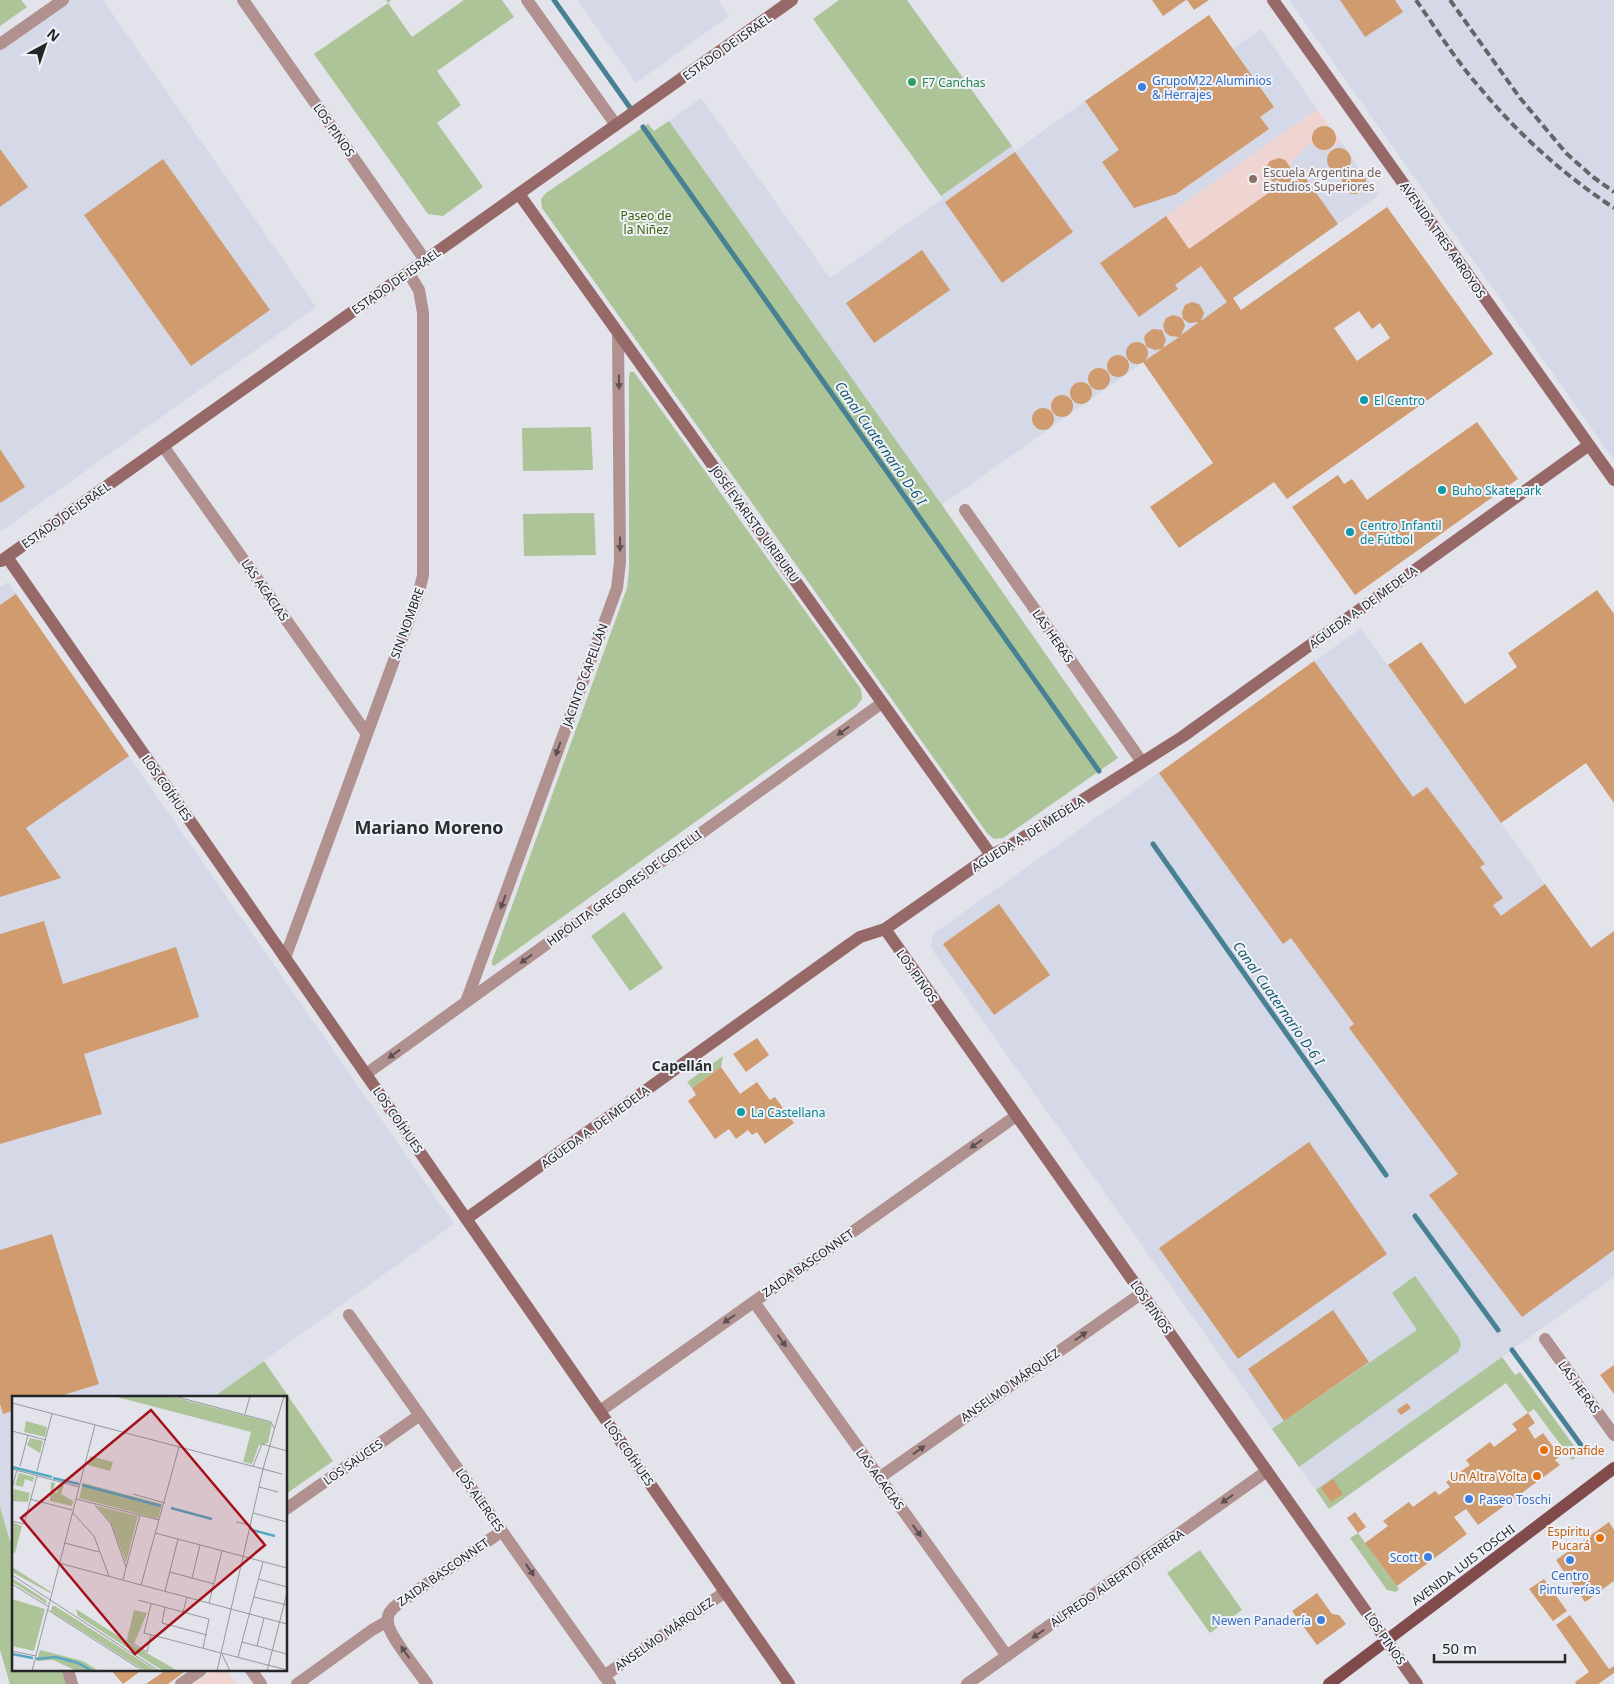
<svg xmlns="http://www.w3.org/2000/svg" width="1614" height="1684" viewBox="0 0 1614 1684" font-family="'Noto Sans',sans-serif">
<rect width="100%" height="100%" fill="#e3e4eb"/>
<!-- built -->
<path fill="#d5d8e6" d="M70,0H103L316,307L0,532V49Z
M577,0H718L729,16L636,83Z
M1289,0H1614V460Z
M1261,29L1317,109L1166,216L1189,248L1287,180L1289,165L1311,141L1317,149L1329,150L1341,142L1379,195L942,505L669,121L701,98L830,278L942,199L941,196L1012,146L1015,151L1085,101L1109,135Z
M8,582L454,1224L212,1398H14V1539L11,1542L0,1507V587Z
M1361,628L1590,947L1614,931V1277L1502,1357L1515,1376L1329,1509L931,948L933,934Z"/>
<!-- education -->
<path fill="#efd4d1" d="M1317,109L1341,142L1325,151L1317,149L1311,141L1289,165L1290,173L1287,180L1189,249L1166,216Z
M214,1670H227L237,1684H194Z"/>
<!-- green -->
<path fill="#acc498" d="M0,0H21L27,7L0,26Z
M386,0H391L388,3L412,37L464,0H502L514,17L437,71L461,105L437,123L483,187L443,216L428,214L314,54L388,3Z
M839,0H907L1012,146L941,196L813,19Z
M669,121L942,505L1118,758L1003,838L994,839L987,833L542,208L541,199L546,193L648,124L654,131Z
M630,372H634L861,689L862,699L856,707L494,966L492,965V961L627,588L629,570V376Z
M591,427L593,470L523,471L522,428Z
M594,513L596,555L524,556L523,514Z
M624,912L663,968L630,991L591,936Z
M723,1056L721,1067L692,1088L687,1082Z
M1415,1276L1459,1338L1461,1345L1458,1352L1299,1467L1272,1429L1417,1330L1392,1293Z
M1502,1357L1515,1375L1520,1372L1580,1454L1572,1460L1534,1409L1528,1413L1506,1383L1329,1509L1316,1490Z
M264,1361L333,1461L286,1494V1398H212Z
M0,1507L10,1541L14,1539V1670H62L66,1684H10L0,1650Z
M1358,1533L1399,1589L1396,1592L1387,1590L1350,1538Z
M1200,1550L1242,1610L1210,1633L1167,1573Z"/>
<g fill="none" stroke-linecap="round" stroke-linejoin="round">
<!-- stream -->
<path stroke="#488094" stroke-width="5" d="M554,0L631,109
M643,127L1099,771
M1153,844L1386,1175
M1415,1216L1498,1330
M1512,1350L1586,1452"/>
</g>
<!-- building -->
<path fill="#d09b6e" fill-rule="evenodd" d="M1152,0H1186L1163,16Z
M1187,0H1209L1194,10Z
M1340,0H1395L1403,12L1365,37Z
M1209,15L1274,107L1260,117L1269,129L1176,194L1134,208L1102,162L1119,150L1085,101Z
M1312 138a12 12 0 1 1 24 0a12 12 0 1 1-24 0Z
M1327 160a12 12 0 1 1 24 0a12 12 0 1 1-24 0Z
M0,149L28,187L0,207Z
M1015,152L1073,232L1002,283L945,202Z
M1279,158L1285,160L1290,167V173L1287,179L1300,170L1338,224L1233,298L1241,310L1387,207L1493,354L1287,499L1274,482L1179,548L1150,507L1213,463L1143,362L1162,349L1155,350L1149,348L1146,346L1144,338L1145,335L1151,330L1154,329L1162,330L1166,340L1163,348L1179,337L1170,336L1165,332L1163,325L1166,318L1173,315L1180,317L1183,320L1185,326L1181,335L1199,322L1189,323L1183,319L1182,312L1185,305L1192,302L1199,304L1201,307L1204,313L1201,321L1227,302L1201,266L1175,285L1178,289L1139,317L1100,263L1166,216L1189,249L1284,182L1277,183L1272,181L1266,173V167L1270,161ZM1359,311L1372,329L1380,323L1390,338L1357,361L1334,328Z
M163,159L270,310L191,366L84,215Z
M1342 182a12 12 0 1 1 24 0a12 12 0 1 1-24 0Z
M922,250L950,290L874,343L846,303Z
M1126 353a11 11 0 1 1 22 0a11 11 0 1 1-22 0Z
M1107 366a11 11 0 1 1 22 0a11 11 0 1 1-22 0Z
M1088 379a11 11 0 1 1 22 0a11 11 0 1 1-22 0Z
M1070 393a11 11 0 1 1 22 0a11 11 0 1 1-22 0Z
M1051 406a11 11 0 1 1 22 0a11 11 0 1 1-22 0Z
M1032 419a11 11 0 1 1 22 0a11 11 0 1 1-22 0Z
M1477,422L1518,479L1355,595L1292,507L1338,475L1344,484L1352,479L1367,500Z
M0,449L25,487L0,503Z
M1597,590L1614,614V803L1586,763L1501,823L1388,665L1421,642L1465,704L1517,667L1508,653Z
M16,594L129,756L26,828L61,878L0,897V605Z
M1314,661L1413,797L1427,787L1485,864L1480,867L1503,898L1493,905L1501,916L1545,884L1591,948L1614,931V1250L1522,1317L1429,1195L1458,1174L1349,1028L1354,1024L1291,938L1283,944L1159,773Z
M999,904L1050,975L994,1015L943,944Z
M44,921L63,984L176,947L199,1017L84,1054L102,1114L0,1144V934Z
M757,1038L769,1055L746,1072L733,1054Z
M721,1067L740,1094L757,1082L770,1100L775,1097L794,1123L765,1144L757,1132L752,1135L748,1130L736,1139L729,1129L715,1139L688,1101L696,1095L692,1088Z
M1309,1142L1387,1254L1238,1359L1159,1248Z
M52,1234L99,1384L54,1398H14V1410L3,1414L0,1404V1250Z
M1333,1310L1369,1362L1284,1421L1248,1369Z
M1614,1365V1394L1600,1375Z
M1407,1403L1411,1408L1401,1415L1397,1410Z
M1528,1413L1535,1423L1528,1428L1535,1439L1543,1433L1560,1456L1555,1460L1560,1465L1478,1525L1466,1509L1454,1517L1467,1534L1397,1586L1365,1543L1388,1526L1383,1521L1409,1502L1413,1507L1435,1491L1439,1495L1450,1487L1446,1482L1470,1465L1466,1460L1490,1442L1494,1447L1517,1430L1512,1424Z
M1333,1479L1343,1494L1331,1502L1321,1488Z
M1355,1512L1366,1527L1358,1533L1347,1518Z
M1609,1522L1614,1530V1581L1585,1602L1556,1560Z
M1544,1579L1567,1611L1553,1621L1529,1589Z
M1317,1593L1332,1614L1339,1615L1346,1624L1317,1645L1292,1611Z
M1570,1615L1609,1669L1614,1666V1673L1598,1684H1576L1575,1682L1589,1672L1556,1625Z
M111,1670H142L123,1684Z
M166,1670H187L168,1684H146Z"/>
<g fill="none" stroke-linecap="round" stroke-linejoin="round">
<!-- street -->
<path stroke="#b19090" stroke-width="12" d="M243,0L425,260
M527,0L616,125
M0,44L63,0
M163,446L367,734
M965,510L1142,762
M285,958L419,592L423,575V313L419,290L408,272
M466,1002L617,588L620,562L618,333
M366,1074L882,703
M754,1302L1007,1656
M349,1315L610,1684
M1545,1339L1614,1435
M600,1411L1016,1116
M879,1478L1142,1293
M286,1509L420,1415
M68,1670L72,1684
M251,1670L261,1684
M604,1676L725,1592
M181,1684L201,1670
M297,1684L372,1630L388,1621
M427,1684C418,1670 391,1639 388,1624C386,1616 391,1609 398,1604L502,1531
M967,1684L1267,1471"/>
<!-- secondary -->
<path stroke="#966867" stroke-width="12" d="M1273,0L1614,480
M519,194L991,855
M7,557L789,1684
M1,561L792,0
M885,929L1417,1684
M466,1219L850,944L860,937L885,929L991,855L1011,845L1182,737L1589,445"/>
<!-- primary -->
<path stroke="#814a4b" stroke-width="12" d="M1329,1684L1614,1468"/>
<!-- rail -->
<path stroke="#646569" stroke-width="4" stroke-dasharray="8 4" stroke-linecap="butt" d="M1416,0C1437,30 1457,62 1481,89C1519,135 1564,175 1614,208
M1450,0L1520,98L1566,153L1593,177L1614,192"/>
</g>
<!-- one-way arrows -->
<defs><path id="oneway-solid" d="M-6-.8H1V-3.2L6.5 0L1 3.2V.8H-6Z" transform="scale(1.25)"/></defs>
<g fill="#5c5051">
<use href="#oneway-solid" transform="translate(619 382) rotate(90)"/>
<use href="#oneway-solid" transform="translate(620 544) rotate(90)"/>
<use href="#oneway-solid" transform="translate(843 731) rotate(144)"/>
<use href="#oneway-solid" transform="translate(558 749) rotate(110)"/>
<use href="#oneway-solid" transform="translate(503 902) rotate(110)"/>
<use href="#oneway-solid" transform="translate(526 959) rotate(144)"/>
<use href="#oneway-solid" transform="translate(394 1054) rotate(144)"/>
<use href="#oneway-solid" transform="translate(976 1144) rotate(145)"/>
<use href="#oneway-solid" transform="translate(729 1319) rotate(145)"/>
<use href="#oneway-solid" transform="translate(1081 1336) rotate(-35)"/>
<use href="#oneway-solid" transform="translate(782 1341) rotate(54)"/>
<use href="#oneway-solid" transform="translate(919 1450) rotate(-35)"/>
<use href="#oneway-solid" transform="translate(1227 1499) rotate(145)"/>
<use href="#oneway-solid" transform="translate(917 1531) rotate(54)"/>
<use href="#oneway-solid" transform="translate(530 1570) rotate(55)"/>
<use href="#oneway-solid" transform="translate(1038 1634) rotate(145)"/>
<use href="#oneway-solid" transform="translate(405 1652) rotate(-125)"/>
</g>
<!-- markers -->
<circle fill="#2e9e5b" stroke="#f0f2f9" stroke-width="2" cx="912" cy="82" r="5"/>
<g fill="#3f7fe0" stroke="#f0f2f9" stroke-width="2">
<circle cx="1142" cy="87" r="5"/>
<circle cx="1469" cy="1499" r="5"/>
<circle cx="1428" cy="1557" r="5"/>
<circle cx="1570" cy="1560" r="5"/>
<circle cx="1321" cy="1620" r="5"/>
</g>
<circle fill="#8d6e63" stroke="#f0f2f9" stroke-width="2" cx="1253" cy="179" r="5"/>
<g fill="#0f9aa8" stroke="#f0f2f9" stroke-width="2">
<circle cx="1364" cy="400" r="5"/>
<circle cx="1442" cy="490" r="5"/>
<circle cx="1350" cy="532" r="5"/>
<circle cx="741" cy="1112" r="5"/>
</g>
<g fill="#e8710a" stroke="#f0f2f9" stroke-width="2">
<circle cx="1544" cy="1450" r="5"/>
<circle cx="1537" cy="1476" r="5"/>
<circle cx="1600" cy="1538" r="5"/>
</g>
<g text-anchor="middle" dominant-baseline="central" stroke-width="4" stroke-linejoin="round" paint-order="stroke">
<!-- street labels -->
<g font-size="12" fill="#242527" stroke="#f0f2f9">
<text transform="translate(727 47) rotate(-35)">ESTADO DE ISRAEL</text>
<text transform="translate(334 130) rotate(55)">LOS PINOS</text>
<text transform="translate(1443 240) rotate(55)">AVENIDA TRES ARROYOS</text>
<text transform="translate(396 281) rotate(-35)">ESTADO DE ISRAEL</text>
<text transform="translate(66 515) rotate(-35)">ESTADO DE ISRAEL</text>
<text transform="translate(755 524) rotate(54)">JOSÉ EVARISTO URIBURU</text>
<text transform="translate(265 590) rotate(55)">LAS ACACIAS</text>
<text transform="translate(1363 607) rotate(-36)">AGUEDA A. DE MEDELA</text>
<text transform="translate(407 623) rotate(-70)">SIN NOMBRE</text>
<text transform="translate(1053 636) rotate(55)">LAS HERAS</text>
<text transform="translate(585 675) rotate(-70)">JACINTO CAPELLÁN</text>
<text transform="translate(167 788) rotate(55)">LOS COÍHUES</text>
<text transform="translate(1028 834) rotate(-32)">AGUEDA A. DE MEDELA</text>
<text transform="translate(624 888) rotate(-36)">HIPÓLITA GREGORES DE GOTELLI</text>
<text transform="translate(917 976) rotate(55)">LOS PINOS</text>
<text transform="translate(398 1120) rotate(55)">LOS COÍHUES</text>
<text transform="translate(595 1127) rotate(-36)">AGUEDA A. DE MEDELA</text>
<text transform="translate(808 1263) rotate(-35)">ZAIDA BASCONNET</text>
<text transform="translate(1151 1307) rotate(55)">LOS PINOS</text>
<text transform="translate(1010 1385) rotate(-35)">ANSELMO MÁRQUEZ</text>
<text transform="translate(1579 1387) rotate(54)">LAS HERAS</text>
<text transform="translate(629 1453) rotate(55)">LOS COÍHUES</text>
<text transform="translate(353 1462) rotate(-35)">LOS SAUCES</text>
<text transform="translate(880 1479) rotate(54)">LAS ACACIAS</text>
<text transform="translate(480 1500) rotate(55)">LOS ALERCES</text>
<text transform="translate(1463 1565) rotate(-37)">AVENIDA LUIS TOSCHI</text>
<text transform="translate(443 1572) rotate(-35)">ZAIDA BASCONNET</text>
<text transform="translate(1117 1578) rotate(-35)">ALFREDO ALBERTO FERRERA</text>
<text transform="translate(664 1634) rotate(-35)">ANSELMO MÁRQUEZ</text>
<text transform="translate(1385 1638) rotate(55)">LOS PINOS</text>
</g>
<!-- shop labels -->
<g font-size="12" fill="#366cbe" stroke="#f0f2f9" text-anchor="start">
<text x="1152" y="80">GrupoM22 Aluminios<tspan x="1152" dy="14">&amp; Herrajes</tspan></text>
<text x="1479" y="1499">Paseo Toschi</text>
<text x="1418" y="1557" text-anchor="end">Scott</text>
<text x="1570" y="1575" text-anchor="middle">Centro<tspan x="1570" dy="14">Pinturerías</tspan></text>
<text x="1311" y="1620" text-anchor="end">Newen Panadería</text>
</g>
<!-- leisure labels -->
<g font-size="12" fill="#27864d" stroke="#f0f2f9" text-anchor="start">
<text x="922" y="82">F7 Canchas</text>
</g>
<!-- education labels -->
<g font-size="12" fill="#785e54" stroke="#f0f2f9" text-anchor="start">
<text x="1263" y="172">Escuela Argentina de<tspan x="1263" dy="14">Estudios Superiores</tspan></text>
</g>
<!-- park labels -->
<g font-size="12" fill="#395f05" stroke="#f0f2f9">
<text x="646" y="215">Paseo de<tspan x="646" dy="14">la Niñez</tspan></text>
</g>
<!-- culture labels -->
<g font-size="12" fill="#0d838f" stroke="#f0f2f9" text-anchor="start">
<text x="1374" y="400">El Centro</text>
<text x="1452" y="490">Buho Skatepark</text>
<text x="1360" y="525">Centro Infantil<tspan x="1360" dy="14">de Fútbol</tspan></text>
<text x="751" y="1112">La Castellana</text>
</g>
<!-- food labels -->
<g font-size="12" fill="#c56008" stroke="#f0f2f9" text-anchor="end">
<text x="1554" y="1450" text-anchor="start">Bonafide</text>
<text x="1527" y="1476">Un Altra Volta</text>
<text x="1590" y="1531">Espíritu<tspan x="1590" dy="14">Pucará</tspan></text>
</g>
<!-- water labels -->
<g font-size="14" font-style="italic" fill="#195a6e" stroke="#f0f2f9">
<text transform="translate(881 443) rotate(55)">Canal Cuaternario D-6 I</text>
<text transform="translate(1279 1003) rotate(55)">Canal Cuaternario D-6 I</text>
</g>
<!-- neighbourhood labels -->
<g font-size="14" font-weight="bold" fill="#2b2d32" stroke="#f0f2f9">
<text x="682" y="1065">Capellán</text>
</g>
<!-- district labels -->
<g font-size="18" font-weight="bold" fill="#2b2d32" stroke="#f0f2f9">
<text x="429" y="827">Mariano Moreno</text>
</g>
</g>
<!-- overview -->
<g transform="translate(12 1396)">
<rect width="275" height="275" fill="#e3e4eb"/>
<path d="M158,0L260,27L256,47L247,49L240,68L231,66L239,36L105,1ZM14,25L35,31L33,41L12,36ZM18,42L31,45L28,57L15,49ZM78,60L101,66L98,75L76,69ZM7,77L22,81L21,86L13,83L11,91L3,89ZM39,86L43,87L41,96L45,97L48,88L52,89L49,98L61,105L60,110L38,105ZM71,87L150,108L146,123L67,102ZM2,93L18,97L16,106L0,105ZM85,110L126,120L114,167L99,127ZM0,126L10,130L3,157L0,156ZM0,171L39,196L38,197L0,176ZM0,182L34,204L35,208L0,186ZM0,203L33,213L22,255L0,250ZM40,210H43L145,275H133L39,215ZM64,213L114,245L166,275H151L66,220ZM122,214L135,217L122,248L115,243ZM28,254L71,265L87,275H65L41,264L25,265Z" fill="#acc498"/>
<path fill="none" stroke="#57a7c3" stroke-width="2.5" d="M0,71L40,81M41,82L67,88M70,89L149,110M159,112L200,123M240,134L263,140M0,258L21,262M24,263L44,261L66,267L80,275"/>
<path fill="none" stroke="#97989d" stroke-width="1" d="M162,0L259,26L262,32M0,7L251,73M233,18L238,0M0,35L34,44M8,70L16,39M241,70L250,48L275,55M0,73L67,91M251,73L270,78M25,75L40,18M247,91L266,96M0,92L5,74M121,98L153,107M18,103L60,114M64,103L147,124M83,109L99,128L114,171M61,117L82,140L97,180M241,117L275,126M0,125L12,128L25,80M224,126L239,129M143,137L275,172M53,147L87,156M47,167L275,228M158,176L202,188M0,179L147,275M180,182L188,149M111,183L128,119M246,183L275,191M0,188L37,211M129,189L167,51M153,195L166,143M242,201L275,209M126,204L197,223L191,252M197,207L210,155M139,208L132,237L275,274M153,211L150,227L195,239M36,214L131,275M171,216L175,201M115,244L135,256L139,239M230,246L275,258M245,250L252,222M0,255L24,260M210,258L218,275M226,261L251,166M20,275L83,29M205,275L251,73L272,0M255,275L275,197"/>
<path fill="#a61019" fill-opacity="0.15" stroke="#a61019" stroke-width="2.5" d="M139,14L253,149L123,258L9,122Z"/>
<rect width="275" height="275" fill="none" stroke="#242527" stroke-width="2.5"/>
</g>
<!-- north arrow -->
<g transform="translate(45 45) rotate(40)" stroke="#f0f2f9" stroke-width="4" paint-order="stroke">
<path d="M0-4L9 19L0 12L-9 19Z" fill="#242527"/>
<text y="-8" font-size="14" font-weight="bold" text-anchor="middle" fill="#242527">N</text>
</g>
<!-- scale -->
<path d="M1434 1654v8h131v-8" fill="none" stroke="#242527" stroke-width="2.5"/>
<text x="1442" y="1654" font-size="15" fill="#242527" stroke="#f0f2f9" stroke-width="4" paint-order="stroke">50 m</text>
</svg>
